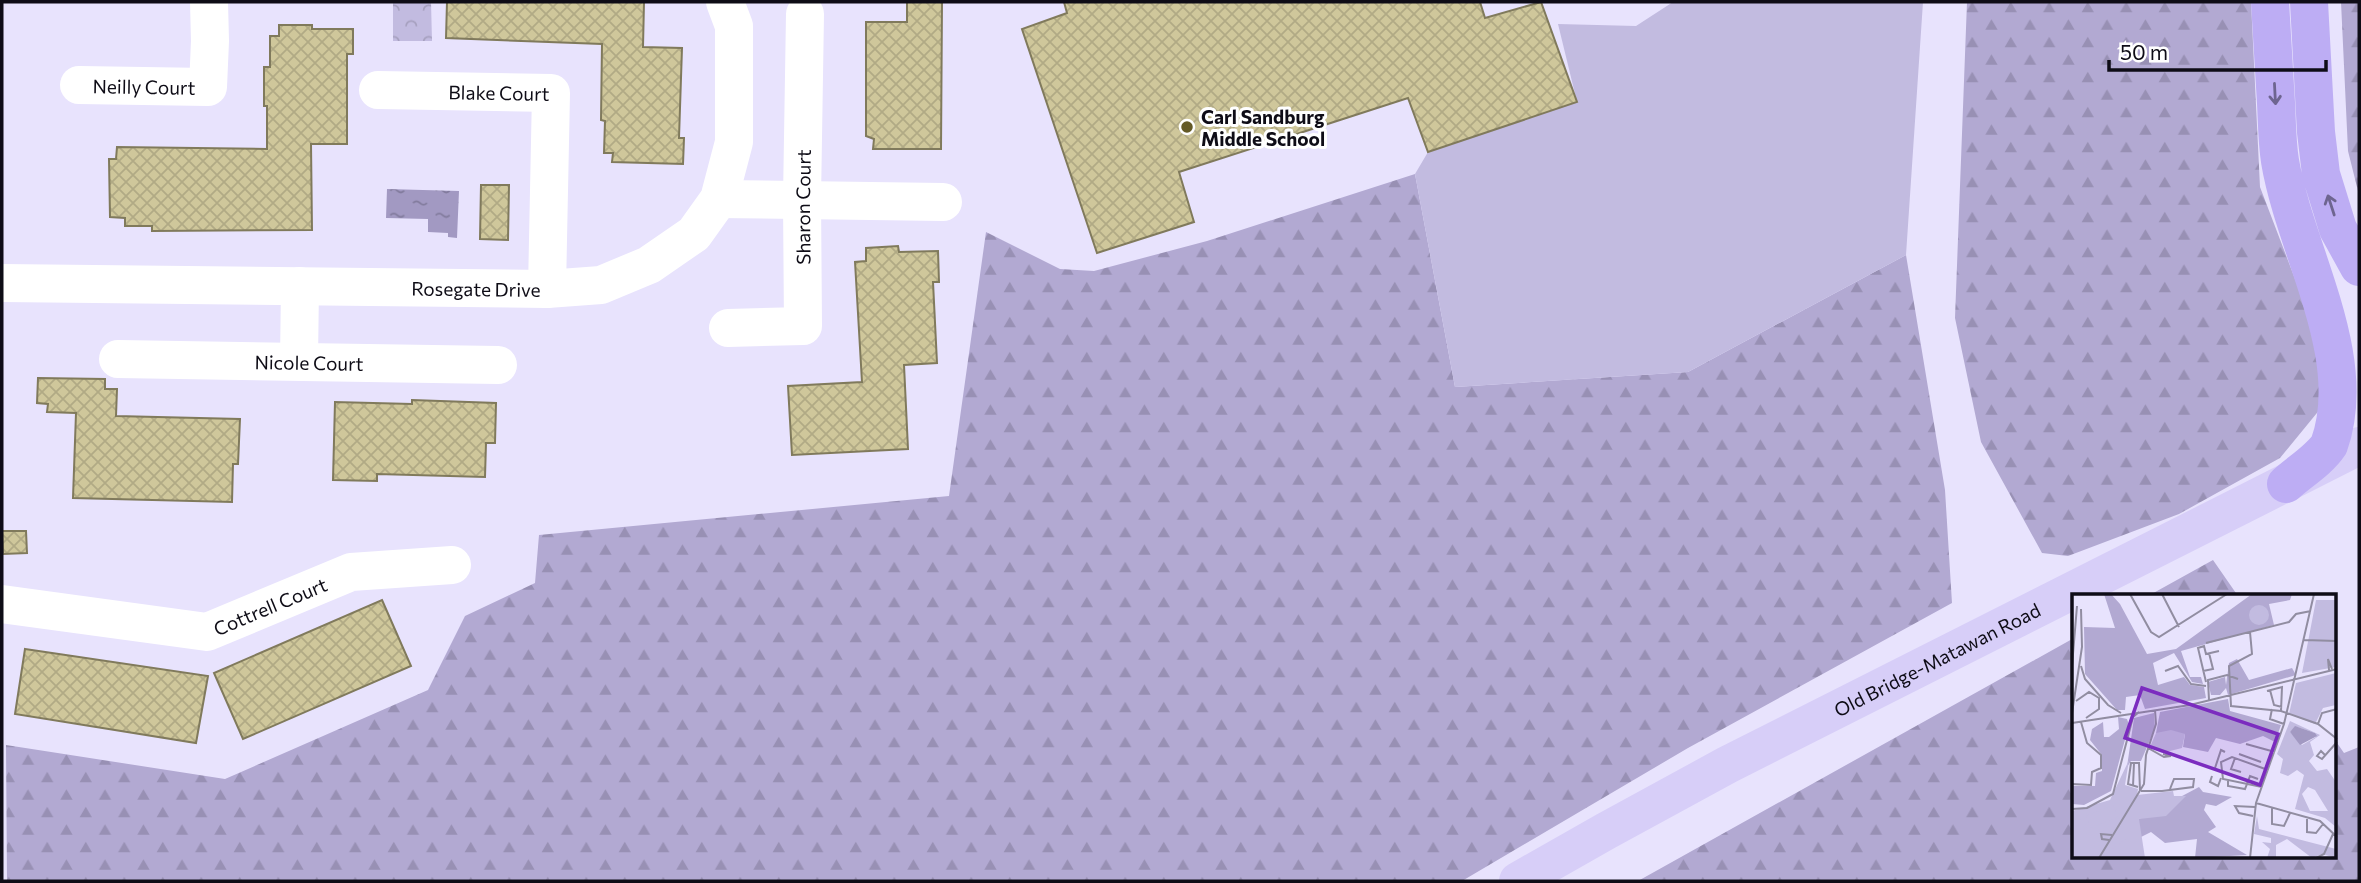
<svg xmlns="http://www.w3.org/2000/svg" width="2361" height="883" viewBox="0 0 2361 883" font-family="Commissioner,sans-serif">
<defs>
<pattern id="forest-firs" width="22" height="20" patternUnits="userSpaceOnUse" patternTransform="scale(1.75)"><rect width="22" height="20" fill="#b2a9d2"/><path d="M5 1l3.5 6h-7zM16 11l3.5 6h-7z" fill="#9890b4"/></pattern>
<pattern id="park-crowns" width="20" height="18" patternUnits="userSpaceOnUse" patternTransform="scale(1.75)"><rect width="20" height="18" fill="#c2bbe0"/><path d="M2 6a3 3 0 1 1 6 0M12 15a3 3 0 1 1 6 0" fill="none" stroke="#a6a0bf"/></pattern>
<pattern id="water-ripples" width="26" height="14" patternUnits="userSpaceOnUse" patternTransform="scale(1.75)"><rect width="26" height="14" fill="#a299c2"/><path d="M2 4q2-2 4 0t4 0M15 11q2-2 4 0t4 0" fill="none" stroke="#827b9d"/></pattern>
<pattern id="building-cross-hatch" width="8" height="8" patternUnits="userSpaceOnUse" patternTransform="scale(1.75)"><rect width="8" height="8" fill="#cfc79b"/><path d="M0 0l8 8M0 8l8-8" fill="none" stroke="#b1aa85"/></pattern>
</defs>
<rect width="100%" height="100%" fill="#e8e3fd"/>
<!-- forest -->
<path fill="url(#forest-firs)" d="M1967,2H2251L2260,187L2329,368L2321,408L2280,458L2179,514L2068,556L2042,553L1981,442L1955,318Z
M2341,2H2359V195L2348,151Z
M1415,174L1455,387L1688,372L1906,255L1945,490L1952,603L1688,748L1462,881H7L6,745L225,779L428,690L465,616L535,583L539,535L949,496L986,232L1060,269L1094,271L1207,241Z
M2213,560L2238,596H2148Z
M2074,638V857H2335V740L2344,753L2359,747V881H1638Z"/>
<!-- park -->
<path fill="url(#park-crowns)" d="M393,2H431L432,41H393Z"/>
<!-- pitch -->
<path fill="#c2bbe0" d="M1673,2H1923L1906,255L1688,372L1455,387L1415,174L1428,152L1577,102L1558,24L1636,26Z"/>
<!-- water -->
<path fill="url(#water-ripples)" d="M387,189L459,191L457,238L448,237V233L428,232V219L386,218Z"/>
<!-- building -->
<path fill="url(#building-cross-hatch)" stroke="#807a5c" stroke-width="2" d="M447,2H644L643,47L682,48L679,138H684L683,164L612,162L613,153H604L605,121L601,120L602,44L446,38Z
M907,2H942L941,149H873L874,139L866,136V22H907Z
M1064,2H1480L1485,18L1541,2L1577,102L1428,152L1408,98L1179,172L1194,222L1097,253L1022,29L1067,13Z
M279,25H312V29H353V54H347V144H311L312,230L152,231V226H125V218L110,217L109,159H116L117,147L267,149V106H264V67H270V36H279Z
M481,185H509L508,240L480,239Z
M898,246L899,252L938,251L939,282H933L937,363L904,365L908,449L792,455L788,386L862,382L855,262L866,261V248Z
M38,378L105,379V389H117L116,416L240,419L238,464H233L232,502L73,498L76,413L47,412L48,404L37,403Z
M412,400L496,403L495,443H486L485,477L377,474V481L333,480L335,402L412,404Z
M2,531H26L27,553L3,554Z
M382,600L411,666L243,739L214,673Z
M25,649L208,676L196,743L15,714Z"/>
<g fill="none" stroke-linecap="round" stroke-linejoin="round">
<!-- minor -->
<g stroke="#fff" stroke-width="38">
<path id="s1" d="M79,85L208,87L210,41L209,2"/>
<path id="s2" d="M378,90L551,93L547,289"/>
<path d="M719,199L943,202"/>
<path id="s3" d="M2,283L547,289L601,285L649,265L694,234L719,199L734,142V26L725,2"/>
<path id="s4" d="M728,328L803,326L802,199L805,14"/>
<path id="s5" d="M118,359L498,365"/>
<path d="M299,360L300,286"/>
<path id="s6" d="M2,604L207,632L351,572L452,565"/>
</g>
<!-- major -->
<path stroke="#d7cef8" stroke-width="38" id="s7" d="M1518,881L1606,831L1727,765L2359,446"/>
<!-- highway -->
<path stroke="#bdadf4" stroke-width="38" d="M2270,2C2272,35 2274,69 2276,103C2277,122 2277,142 2280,161C2295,251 2361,356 2329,445C2319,460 2299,472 2286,484
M2309,2L2316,132L2321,174L2338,229L2359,267"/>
</g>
<!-- one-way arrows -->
<defs><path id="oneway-shaft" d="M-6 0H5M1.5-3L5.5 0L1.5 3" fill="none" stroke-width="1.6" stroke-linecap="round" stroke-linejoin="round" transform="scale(1.75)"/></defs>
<g stroke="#6e6590">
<use href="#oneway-shaft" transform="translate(2275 94) rotate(87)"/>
<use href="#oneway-shaft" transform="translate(2331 205) rotate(-108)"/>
</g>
<!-- markers -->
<circle fill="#645a26" stroke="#fff" stroke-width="2.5" cx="1187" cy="127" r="7"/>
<g text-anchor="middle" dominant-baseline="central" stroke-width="6" stroke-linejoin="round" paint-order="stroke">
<!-- street labels -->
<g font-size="19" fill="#0e0c16" stroke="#fff">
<text stroke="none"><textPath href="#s1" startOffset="65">Neilly Court</textPath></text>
<text stroke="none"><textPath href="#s2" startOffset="121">Blake Court</textPath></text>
<text stroke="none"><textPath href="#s4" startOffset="194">Sharon Court</textPath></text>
<text stroke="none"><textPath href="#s3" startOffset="474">Rosegate Drive</textPath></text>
<text stroke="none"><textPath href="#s5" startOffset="191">Nicole Court</textPath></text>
<text stroke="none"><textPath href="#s6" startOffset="275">Cottrell Court</textPath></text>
<text stroke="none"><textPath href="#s7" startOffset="474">Old Bridge-Matawan Road</textPath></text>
</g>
<!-- poi labels -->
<g font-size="19" font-weight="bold" fill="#0e0c16" stroke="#fff" text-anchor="start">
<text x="1201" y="116">Carl Sandburg<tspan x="1201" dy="22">Middle School</tspan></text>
</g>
</g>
<!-- overview -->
<g transform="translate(2072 594)">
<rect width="264" height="264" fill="#e8e3fd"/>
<path d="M264,79V111L251,114L243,130L217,120L224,89Z" fill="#c2bbe0"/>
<path d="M32,0H39L48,10L75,60L104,55L180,0H220L218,6L197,10L202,31L109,57L118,83H129L131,90L120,88L102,59L81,69L86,91L112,83L118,91L132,93L134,104L73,115L68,101L54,103L53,116H45L13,80L12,33L43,34ZM165,65L177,86L220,74L224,81L156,101L154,94L148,101H139L136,88L153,83L154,91L157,69ZM156,105L158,117L209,131L203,148L191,142L168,150L144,144L136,158L111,153L113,140L84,139L88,118ZM82,119L83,134L69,167H59L55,173L62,124ZM46,123L55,125L57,131L39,197L12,211L0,210V192H23L24,179L30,177V161L18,146L20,135L31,128L32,143H37L47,135ZM127,193L131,198L160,203L144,212L134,210L132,216L144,233L136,238L175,261L123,264L125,245L93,249L79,238L67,244V225Z" fill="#b2a9d2"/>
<path d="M218,127L248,141L238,148L242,161L237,167L245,177L255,175L264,188V233L253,224L223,215L232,181L225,176L216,182L208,179L211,165L205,160ZM225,133L243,139L244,143L230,151L218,138ZM236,193L243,196L256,217H238L230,200ZM185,222L187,235L264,255V264L250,260L240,264L215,245L204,251V264H195L198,255L190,248L199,249V244L182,240Z" fill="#c2bbe0" fill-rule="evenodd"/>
<path d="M244,6H264V73L230,79ZM57,166L53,191L66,195L65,201L101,197L102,202H114L94,222L67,225L73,264H0V217L38,206Z" fill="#c2bbe0"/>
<path d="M177 21a10 10 0 1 1 20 0a10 10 0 1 1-20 0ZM99,136L113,140L110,154L90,159L78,153L84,139ZM41,211L46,223L19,234L14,222ZM0,221H7L11,231L15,230L23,252L17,264L0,262ZM57,243L69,264H36L34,259Z" fill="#c2bbe0"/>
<path d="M223,132L243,139L245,142L228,151L218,138Z" fill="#a299c2"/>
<path fill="none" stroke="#918da1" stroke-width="2" d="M58,0L79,38L87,43L155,0M90,0L107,33M178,38L180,60L157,72L159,112L209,117L246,130L265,145M232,46L265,47M134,49L217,28L224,20L239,17M0,72L5,12M9,72L13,85L36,111L49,119M257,76L256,65L260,75M93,77L106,72L119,90L134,92M131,77L141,75L137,59M134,88L126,54L132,52L134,60L147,57M198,96L202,111L210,113M195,97L210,93L209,117M137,106L136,86L155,81L166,85M4,107L17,98L27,104V115L14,124M200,115L198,125L212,130M0,119L10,53L9,15M0,129L118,111L265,75M246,130L250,119L265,115M174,150L203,158M76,154L92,163L99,162L91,160M167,160L189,168M253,161L249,157L245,162L250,165L265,148M163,164L159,175L169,178M143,174L149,156L153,158M140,182L138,188L146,192L149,184M156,187V192L173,195L178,182L186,185M0,190L19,191L20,178L29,174V161L15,149L9,128M61,192L62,169M66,193L56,190L59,169H67L68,197M190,193L151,185L149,168L160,163L196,176M69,197H90L121,193L122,185H102L98,195M184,209L248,227L265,243M200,214V230L212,232L218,219M0,215L15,214L41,200L61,123L67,118M181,222L167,219L163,212L183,213M235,223V238L244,239L251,230M37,246L30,245L29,240L40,241M27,264L72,190L74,161L84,130L83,116M178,264L184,209L212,130L242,0M244,264L252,260L261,240"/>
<path fill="#7b2cbf" fill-opacity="0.15" stroke="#7b2cbf" stroke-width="3.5" d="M70,94L206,140L188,191L53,144Z"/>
<rect width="264" height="264" fill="none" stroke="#0e0c16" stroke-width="3.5"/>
</g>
<!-- border -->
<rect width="2361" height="883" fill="none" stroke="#0e0c16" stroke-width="7"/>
<!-- scale -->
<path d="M2109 60v10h217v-10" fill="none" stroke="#0e0c16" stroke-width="3.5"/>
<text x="2120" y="60" font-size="21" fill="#0e0c16" stroke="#ffffff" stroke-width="5" paint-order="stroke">50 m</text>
</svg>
